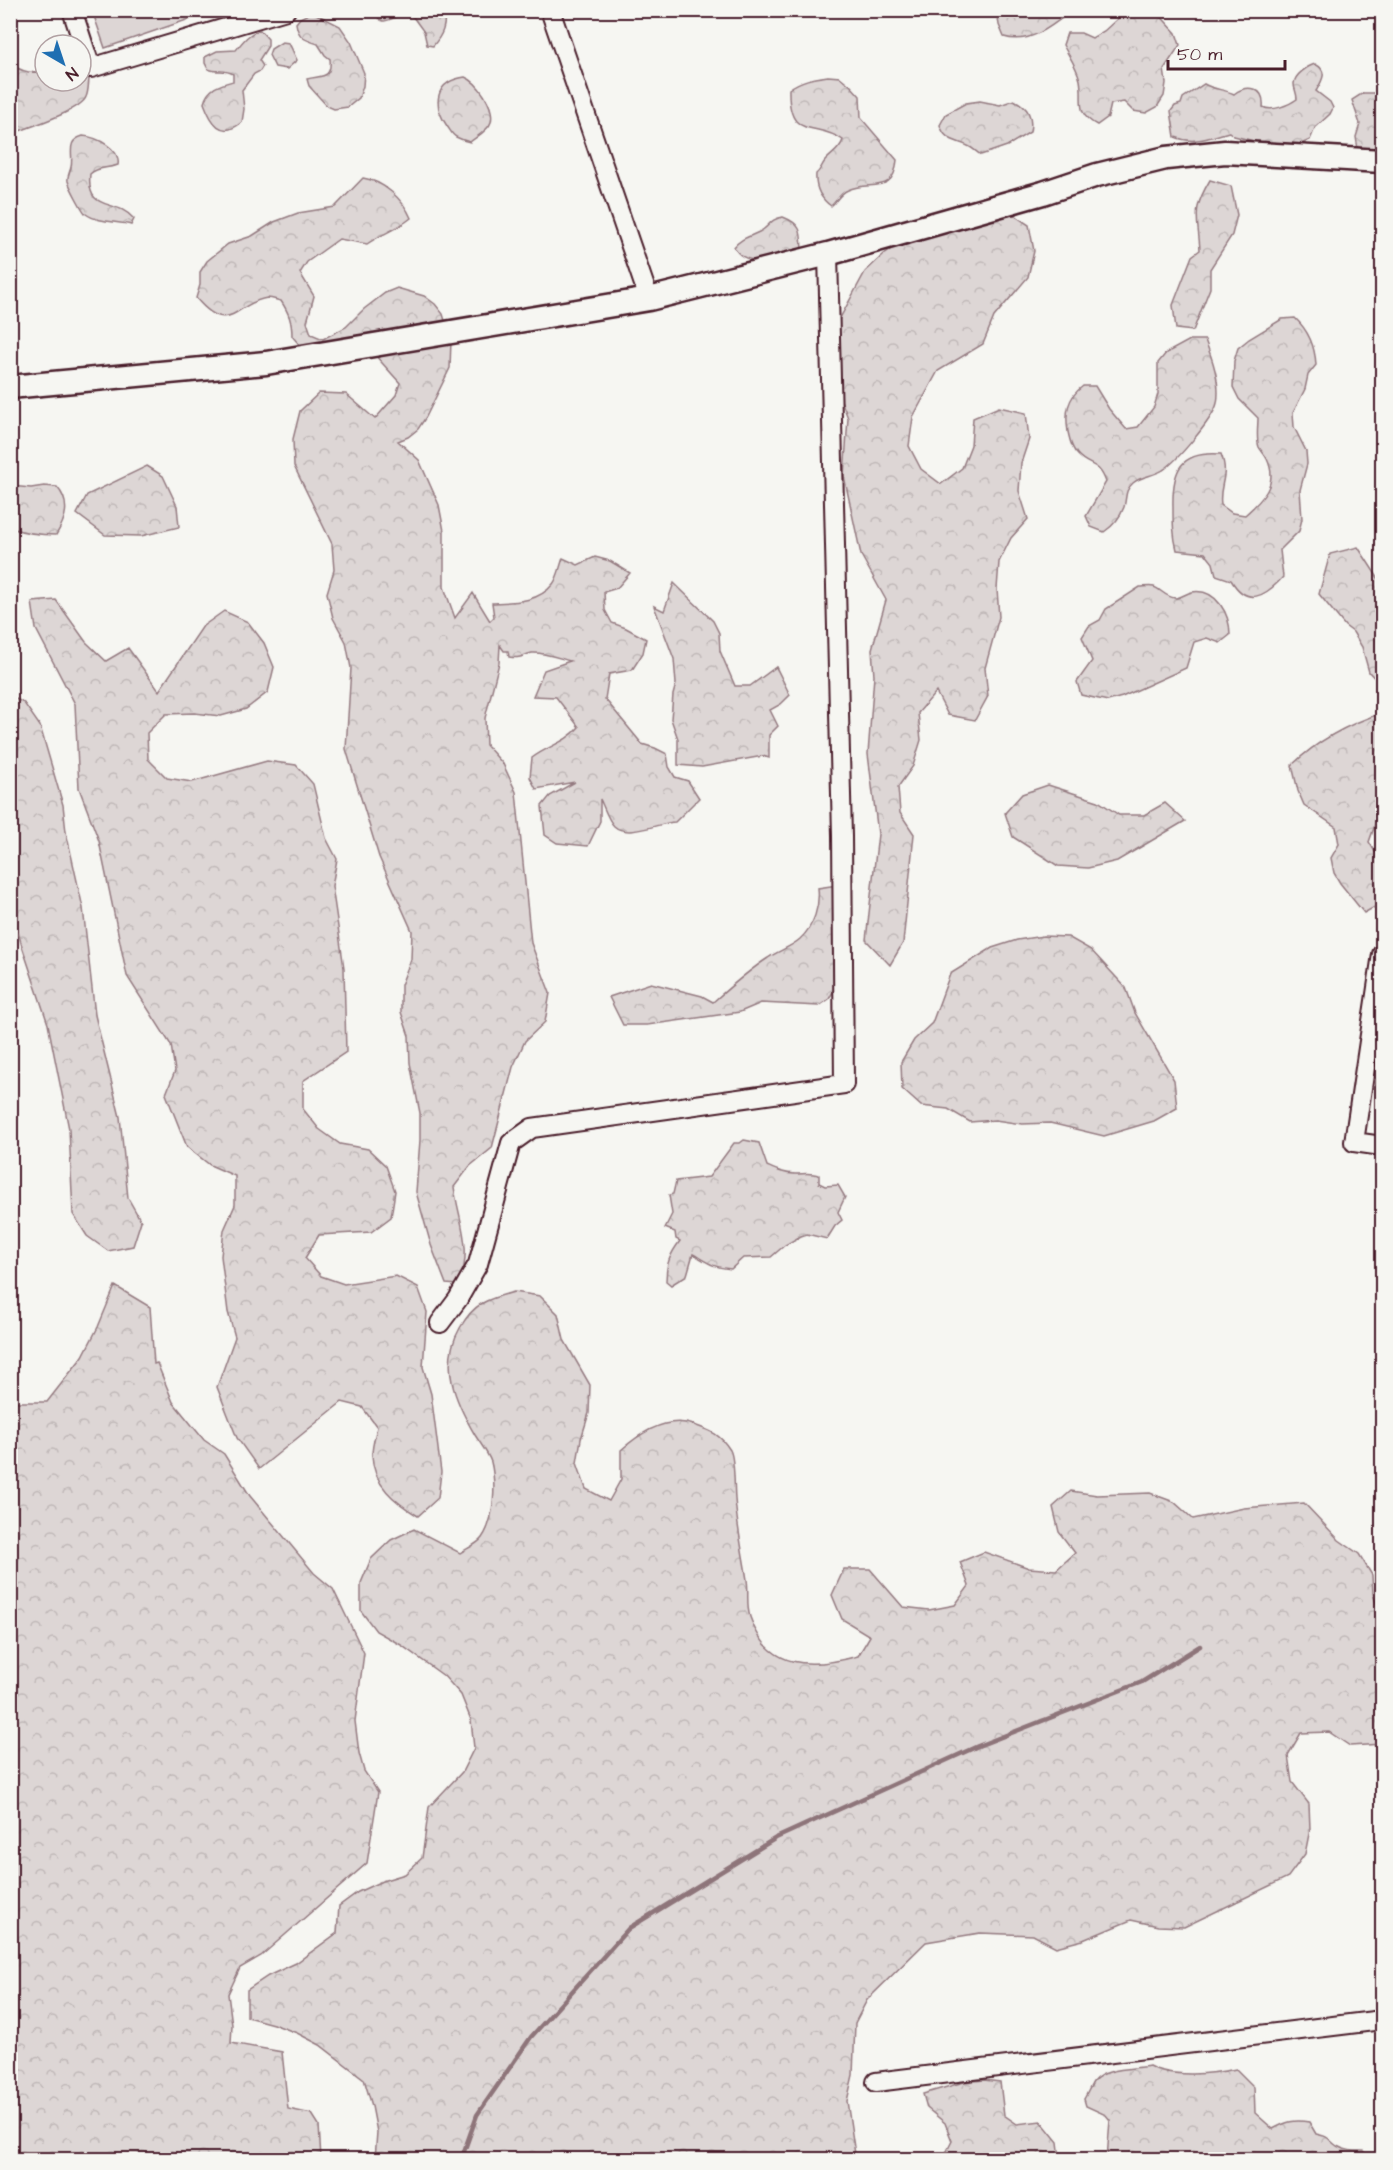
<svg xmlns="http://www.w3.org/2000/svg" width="1393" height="2170" viewBox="0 0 1393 2170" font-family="'Architects Daughter',sans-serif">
<defs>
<pattern id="forest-crowns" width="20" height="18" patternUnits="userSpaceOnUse" patternTransform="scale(1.5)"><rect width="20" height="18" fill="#ddd6d5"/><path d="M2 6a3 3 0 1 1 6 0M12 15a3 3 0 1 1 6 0" fill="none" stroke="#bfb7b7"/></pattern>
</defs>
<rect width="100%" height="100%" fill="#f6f6f2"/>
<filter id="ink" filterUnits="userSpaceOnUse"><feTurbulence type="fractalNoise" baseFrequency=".0167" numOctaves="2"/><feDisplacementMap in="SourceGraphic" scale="12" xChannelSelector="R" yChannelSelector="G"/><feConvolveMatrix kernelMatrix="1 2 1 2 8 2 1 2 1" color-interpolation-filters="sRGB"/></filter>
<g filter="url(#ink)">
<!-- forest -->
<path fill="url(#forest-crowns)" stroke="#947a80" stroke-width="1.5" d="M375,11H444C446,26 443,34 433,46L427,45L424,32L413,17L400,15C389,20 380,27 375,11Z
M997,11V10L1071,11C1052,26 1029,45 1004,37L999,25Z
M1156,11L1176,33L1180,45L1164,69L1166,83L1164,96L1157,107L1146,113L1133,111L1124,102L1111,104L1108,117L1097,125C1074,113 1084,101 1080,80C1077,67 1069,56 1063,45L1067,33H1081L1092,38L1104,31L1126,11Z
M312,12L340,26L351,42L364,73L363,86L359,98L348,107L334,109L327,106L309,86L307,79C321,75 332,80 330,59L325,55L318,44C305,40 298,38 296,23L300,18Z
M260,30L268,39V46L259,60L263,66L260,71L254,74L242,90L244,109L242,122C221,140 211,122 204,103C208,88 219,85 233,81V74C225,69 217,73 208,69L205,63V57L217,51L236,50C243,41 249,33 260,30Z
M282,42L289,43L297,60L287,69L275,67L269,55L271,49Z
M81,61L90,74C88,81 89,91 86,97C81,111 26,128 11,134L10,64C21,71 33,76 45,70V81H81Z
M1315,64C1329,71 1322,81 1316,91L1330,102L1333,108L1330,114L1315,128L1310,140L1292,148H1265L1254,141L1234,136L1229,132C1210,137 1194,145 1175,137L1171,111L1175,106L1181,104L1183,98L1204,84C1214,90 1224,89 1234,94C1247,84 1265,87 1263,107C1272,112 1289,105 1297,99C1297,93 1294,89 1294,84C1294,75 1308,66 1315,64Z
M828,76L840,77L851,86L860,96L861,118L897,160C894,196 870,180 848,190C840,193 837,201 831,206C820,198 815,188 816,174C821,170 821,166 825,161C832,153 840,150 843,140C815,120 788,142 789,89C801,80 813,78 828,76Z
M465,77C478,82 495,107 491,122C489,130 476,137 470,142C465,141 460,139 456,137C452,135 450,130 447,126C432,104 435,81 465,77Z
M1363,93H1375L1382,96V156L1358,149L1356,137L1360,124L1352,100Z
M1014,100C1028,107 1033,116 1030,132L1007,146L981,155C976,152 973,148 968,146C955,140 945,141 940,125L946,114L966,103L980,101L1000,105Z
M83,136C97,137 121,149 118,165C108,169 99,166 90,174C86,214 116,197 134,219L131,225C119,221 98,223 86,214C83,212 69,185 68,181C67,176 70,172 71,167C74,154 65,141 83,136Z
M363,178C383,181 403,199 411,218C398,229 381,234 367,244L339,239L307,262L300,273L314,296L307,322L311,334L323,339L346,327L364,309L385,293L397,288L424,296L435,304L443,314L451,340L450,368L426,417L418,429L408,437L398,441L419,460L439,505L444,531V587L455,618L473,593L490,621L494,617L492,603C513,602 538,603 553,584C558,578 560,566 563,558L578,565L595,557L610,561L630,573L617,588L604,592L605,610L612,623L626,628L646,639L643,653L632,670L609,674L605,699L642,744L655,748L667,754L669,767L675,777L688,781L699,798L675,822C660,822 628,839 614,826C608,820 604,807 600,799V821L588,846L557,843L545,835L542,806L550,796L575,782L536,789L530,777L532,758C547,746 566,743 579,727L556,697L533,696L544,670L570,661C559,658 544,652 532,653C522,655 523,659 509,657L508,651H504L500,645L499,663L485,718L486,745L503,764L516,792L531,943L550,993L545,1022L525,1041L513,1067L492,1148L470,1166L454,1187C459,1222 474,1251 458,1285L446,1284L431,1245L416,1192L420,1140V1113L410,1063L409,1036L401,1012V985L411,959L412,931L379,857L346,749L351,668L346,642L333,618L327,593L334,570L332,544L294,466L293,439L300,411L319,393L346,394L375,419L396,395L400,383L374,354L308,355L292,336C292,322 289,313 281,301C277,300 271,298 267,298C237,302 229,338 196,298L200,285V272L207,261L228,244L252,236L274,222L298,213L335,207Z
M1210,180L1231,186L1237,215L1232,235L1210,269V288L1193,331L1176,329L1173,305L1192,256L1200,250C1198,216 1191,212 1210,180Z
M1006,210L1029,225L1034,251L1028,277L994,317L983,344L938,371L913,417L909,446L921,469L941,484L962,468L971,445L973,418L999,407L1026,413L1029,439L1021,463L1019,491L1028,519L1011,538L999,562L997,589L999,617L985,668L988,696L975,720L948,715L936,692L918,713L921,740L913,766L898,787L900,813L914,834L903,943L890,965L866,940L878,834L868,754L874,676L872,649L886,600L861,555L844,476L848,418L829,369L839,320L865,272L884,254L904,240Z
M783,217C804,225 801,234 802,254C782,257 745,270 734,247C741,238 749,237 759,232C769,228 769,219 783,217Z
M1295,318C1309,331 1315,346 1316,365L1308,375L1305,389L1293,413L1294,427L1306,451L1307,464L1300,490L1302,519L1299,531L1280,550L1283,577C1265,597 1247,607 1231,580L1216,575L1213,563L1205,553L1177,550C1173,535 1173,522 1173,507C1172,470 1180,451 1221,454C1230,477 1218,484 1221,505L1232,513L1245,515C1262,500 1279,484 1267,459C1265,454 1261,451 1259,447C1256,440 1258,426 1258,418L1239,399L1233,387L1234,361L1238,348L1249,339L1282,319Z
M1190,340H1205C1212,358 1221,383 1217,403C1214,418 1176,462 1163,470C1154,476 1141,476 1133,483C1124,491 1127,497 1124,507C1120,518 1113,526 1104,532L1091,527L1086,516L1106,482C1098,460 1089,468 1077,454C1071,448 1070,440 1068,432C1065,413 1067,398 1083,386H1095L1109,409L1126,429L1138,427L1154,407L1158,394V363L1166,353Z
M147,466L163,476L177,506L179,527L141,536L105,535L77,514L87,495Z
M11,486L31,488L44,486L57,487C71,503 66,519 56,535C40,535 25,533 11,528Z
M1358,547L1382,584V686L1369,672L1362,647L1353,632L1345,626L1319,594L1330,554Z
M674,583L713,621L719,633L720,651L735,686H750L776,667L790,695L781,704L770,710L778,726L769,735V758L763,756L702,767L678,765V739L671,719L673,695L676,684L674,659L654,606L664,611Z
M1140,587C1144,587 1151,586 1154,587C1162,590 1165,597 1175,598C1181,598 1186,593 1192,592C1217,588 1230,615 1230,635L1220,643L1207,638L1194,642L1186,668L1122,697L1108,701L1081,695L1077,682L1092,661L1082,637L1089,626L1100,620L1106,609Z
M56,600L86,642L106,661L128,648L159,691L203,626L224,611L248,622L264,643L274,667L268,692L246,709L221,716L194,713L166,714L147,733L148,759L167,778L192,782L267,761L296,765L313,784L326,838L337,859L332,886L344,968L346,1052L303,1081V1109L319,1129L340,1144L368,1149L386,1166L395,1191L391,1217L371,1232L319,1235L305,1258L321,1276L344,1284L396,1276L418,1287L427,1312L423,1367L431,1394L441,1472L438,1498L418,1516C395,1502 373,1485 372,1455C372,1446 375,1436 377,1427L362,1407L342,1402L259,1469L237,1438L217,1387L235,1337L228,1312L221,1256L224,1230L235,1205V1176L210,1165L187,1147L166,1094L175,1071L171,1045L127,976L99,841L79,788L75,704L36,629L32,602Z
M10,696L24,703L40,726L63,805L66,832L83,908L95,1015L120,1117L128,1198L141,1221L133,1246L108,1251L87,1236L73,1214L69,1129L48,1024L21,943L11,904Z
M1382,713V805L1369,842L1382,863V903L1364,913L1340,883L1334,873L1331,858L1339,844L1336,827L1304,805L1298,791L1292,765C1318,740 1348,724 1382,713Z
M1048,785L1098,801L1119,815H1144L1165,803L1185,821L1117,861L1088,868L1058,866L1013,837L1005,813L1022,794Z
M837,885L844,971L829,999L819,1006L761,1003L740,1012L647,1025H623L609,997L651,983L702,996L713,1002C731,986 748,971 768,958C778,951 791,947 800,939C814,926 820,906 818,888Z
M1043,936L1068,937L1091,950L1126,988L1135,1013L1174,1080L1177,1108L1154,1121L1104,1136L1050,1123L1022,1124L995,1120L970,1122L948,1109L921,1106L902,1089L901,1062L914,1040L932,1023L950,974L992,948L1017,940Z
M744,1140L759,1143L767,1166C776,1170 784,1174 795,1174C804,1174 809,1172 819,1175V1183L825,1186L838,1185L845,1197L838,1212L842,1220L835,1226L827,1239L807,1234L801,1236L785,1245L771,1257L743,1258L731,1269C714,1268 707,1262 693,1254L687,1275L671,1285L666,1281C666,1264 670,1254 680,1241L676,1239L675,1232L665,1228L672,1214L669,1195L673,1194L676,1181L709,1177L734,1143H740Z
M115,1286L150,1307L154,1364L157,1363L173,1402L204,1440L224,1454L250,1496L314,1573L333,1589L364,1653L355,1721L359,1753L364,1771L378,1792L367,1863L261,1956L240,1968L228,1994L232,2025L231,2043L282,2052L288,2109L312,2114L319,2125L321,2159H11V1397L18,1402H47L83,1356L98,1327Z
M514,1292L540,1296L558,1314L564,1340L590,1385L589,1413L581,1439L577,1463L586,1489L609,1501L621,1479V1450C640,1433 667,1415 694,1425C711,1431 720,1434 730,1450C735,1459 734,1488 735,1499C737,1526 743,1554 747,1580C749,1592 746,1606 750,1617C768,1670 811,1669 858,1656L870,1636L842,1619L832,1595L844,1569H870L903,1607L929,1610L955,1605L969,1586L960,1562L984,1552L1029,1568L1056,1570L1075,1553L1059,1532L1053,1507L1071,1491L1097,1495L1150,1493L1174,1502L1193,1519L1244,1508L1304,1503L1339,1540L1359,1554L1372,1575L1373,1594L1382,1620V1744L1350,1746L1329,1732L1301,1733L1288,1755L1292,1782L1309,1804L1310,1829L1305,1854L1288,1877L1184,1927L1158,1926L1131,1920L1083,1940L1056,1947L1033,1935L980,1933L926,1942L867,2000L855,2023L853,2075L847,2101L855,2154L852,2159H375L377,2132L372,2106L364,2079L320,2045L297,2033L273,2024L247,2017V1990L268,1976L296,1963L337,1933L339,1906L358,1892L382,1881L405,1874L422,1858L429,1807L462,1772L474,1748L471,1720L461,1695L444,1676L401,1645L376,1631L361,1611V1583L371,1559L391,1540L414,1529L460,1553C466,1549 478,1544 482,1538C495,1520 496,1482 491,1462C488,1453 480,1443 475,1435C455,1401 439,1365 460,1328C474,1303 487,1299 514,1292Z
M1149,2066C1170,2078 1213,2074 1236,2069L1254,2087L1255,2113L1273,2129C1286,2122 1294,2119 1309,2122L1316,2134C1331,2137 1327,2139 1337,2146C1345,2151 1354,2151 1363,2151L1371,2159H1107L1110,2120L1106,2115L1086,2106L1084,2099C1087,2094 1090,2087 1093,2082C1103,2068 1133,2069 1149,2066Z
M984,2080L1000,2082L1004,2115L1017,2124L1041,2121L1058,2142L1060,2159H943L952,2141L945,2123L927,2108L923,2094L964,2082Z"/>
<!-- pitch -->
<path fill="#ddd6d5" stroke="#947a80" stroke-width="1.5" d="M92,10H213V11L105,48Z"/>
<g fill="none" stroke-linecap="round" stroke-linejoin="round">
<!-- stream -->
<path stroke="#8e747a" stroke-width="4.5" d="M461,2160L477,2115L531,2037L629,1928L776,1838L978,1746L1142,1682L1200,1646"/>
<!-- minor casing -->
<g stroke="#4a1f2b" stroke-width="22">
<path id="minor" d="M72,10L91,68L286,10
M550,10L649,299
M1382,954L1354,1142L1382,1146
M440,1323L458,1299L478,1264L511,1143L532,1128L844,1084L842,836L828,254
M876,2082L1382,2020"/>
</g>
<!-- tertiary casing -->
<g stroke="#4a1f2b" stroke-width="27">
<path id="tertiary" d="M10,387L266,363L649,299L828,254L1043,193L1097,175L1166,158L1225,152L1382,161"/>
</g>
<!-- minor -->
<use href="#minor" stroke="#f6f6f2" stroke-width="18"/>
<!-- tertiary -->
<use href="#tertiary" stroke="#f6f6f2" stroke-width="22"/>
</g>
</g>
<!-- margin -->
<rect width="1393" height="2170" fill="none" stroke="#f6f6f2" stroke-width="36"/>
<rect x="18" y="18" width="1357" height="2134" fill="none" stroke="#4a1f2b" stroke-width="2" filter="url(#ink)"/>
<!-- north arrow -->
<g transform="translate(63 63) rotate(141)"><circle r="28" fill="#f6f6f2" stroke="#b1a0a2" stroke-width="1.5"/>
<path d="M0-4.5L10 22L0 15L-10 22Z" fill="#1f6fb2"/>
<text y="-9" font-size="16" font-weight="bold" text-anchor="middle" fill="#4a1f2b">N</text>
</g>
<!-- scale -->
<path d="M1168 60v9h117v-9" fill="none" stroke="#4a1f2b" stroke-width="3"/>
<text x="1177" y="60" font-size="18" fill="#4a1f2b" stroke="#f6f6f2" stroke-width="4.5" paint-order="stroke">50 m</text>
</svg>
